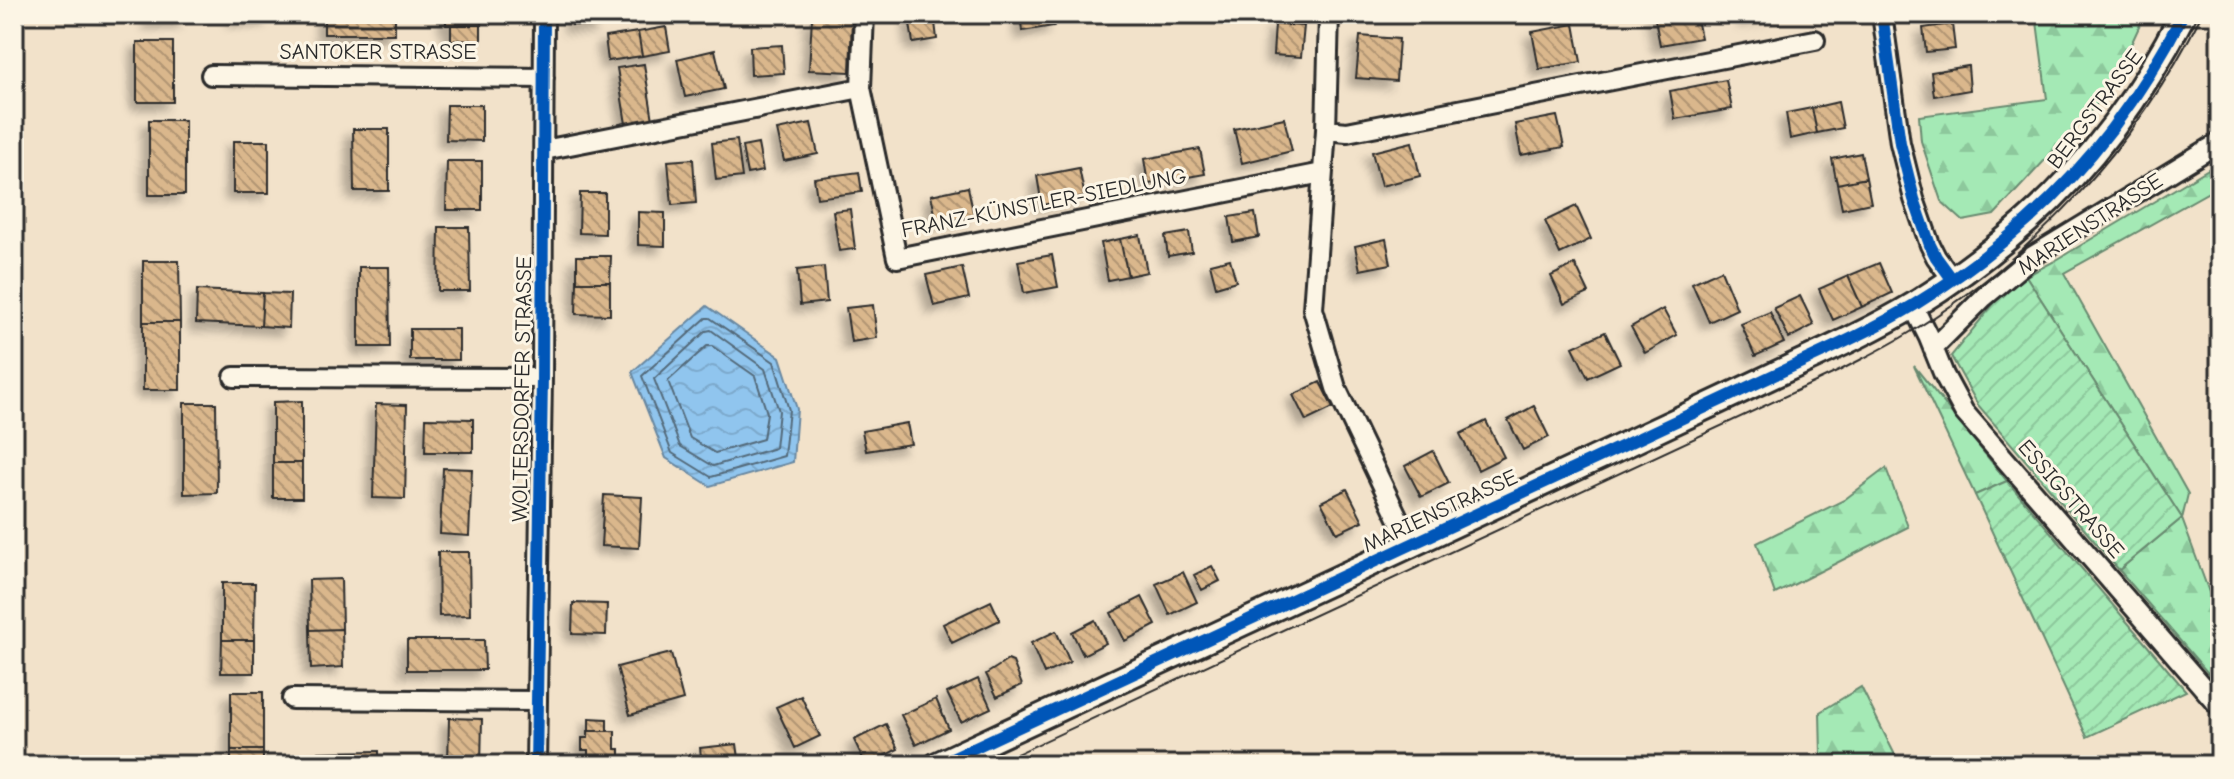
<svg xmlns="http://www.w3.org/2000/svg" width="2234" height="779" viewBox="0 0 2234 779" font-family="'Comic Neue',sans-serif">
<defs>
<pattern id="forest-firs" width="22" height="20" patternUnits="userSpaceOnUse" patternTransform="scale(2)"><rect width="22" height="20" fill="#a4e9b5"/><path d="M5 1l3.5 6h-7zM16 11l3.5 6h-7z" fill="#8dc89c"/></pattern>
<pattern id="garden-furrows" width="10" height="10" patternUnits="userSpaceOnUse" patternTransform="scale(2)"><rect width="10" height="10" fill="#a4e9b5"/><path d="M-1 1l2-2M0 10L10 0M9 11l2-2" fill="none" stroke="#8dc89c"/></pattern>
<pattern id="water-waves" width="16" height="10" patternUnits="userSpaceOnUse" patternTransform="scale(2)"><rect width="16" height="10" fill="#90c5ee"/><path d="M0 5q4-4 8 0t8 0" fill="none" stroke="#7ca9cc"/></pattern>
<pattern id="building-back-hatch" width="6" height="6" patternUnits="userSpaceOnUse" patternTransform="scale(2)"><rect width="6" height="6" fill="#dab78c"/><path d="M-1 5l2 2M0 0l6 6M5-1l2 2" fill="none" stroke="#b19573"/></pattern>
<filter id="shadow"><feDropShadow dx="-7" dy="7" stdDeviation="4" flood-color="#0004"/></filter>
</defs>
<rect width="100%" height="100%" fill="#f2e2ca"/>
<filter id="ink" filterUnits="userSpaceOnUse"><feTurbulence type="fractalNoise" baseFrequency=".0125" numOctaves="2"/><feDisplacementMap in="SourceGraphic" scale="16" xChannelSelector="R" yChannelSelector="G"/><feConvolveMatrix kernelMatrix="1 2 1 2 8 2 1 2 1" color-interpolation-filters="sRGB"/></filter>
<g filter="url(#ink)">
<!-- forest -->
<path fill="url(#forest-firs)" stroke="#688a70" stroke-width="2" d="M2036,14H2145L2110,90L1994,215L1963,221L1941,201L1921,141L1919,116L2047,99Z
M2220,162V192L2216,188L2064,273L2188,494L2182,519L2220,622L2219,686L2119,570L2182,518L2026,276L2053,262Z
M1914,366L2007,481L1975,495Z
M1886,468L1908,527L1775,594L1757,543L1844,500Z
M1861,687L1900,765H1827L1821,756L1820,712Z"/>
<!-- garden -->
<path fill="url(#garden-furrows)" stroke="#688a70" stroke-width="2" d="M2026,276L2182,518L2119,570L1978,405L1951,356L2013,280Z
M2007,481L2186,691L2087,737L1975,495Z"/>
<!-- water -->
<path fill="url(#water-waves)" stroke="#6887a0" stroke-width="2" d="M707,306L780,357L797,409L793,462L710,486L666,458L632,372Z"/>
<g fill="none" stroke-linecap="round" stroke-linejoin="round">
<!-- shore -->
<path stroke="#536979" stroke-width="2" d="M706,318H710L774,362L789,410L784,456L711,477L672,453L642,376Z
M711,330L765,369L779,411L775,448L713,466L680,446L654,379L706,331Z
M707,346H712L755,376L767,413L763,439L715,453L690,438L668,381Z"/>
</g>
<!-- building -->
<path fill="url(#building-back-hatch)" stroke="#2b2b2b" stroke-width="2" filter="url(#shadow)" d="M150,14H185V21H150Z
M234,14H269V19H234Z
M324,14H395V34H324Z
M446,14H482V25H446Z
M572,14H602L601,25H572Z
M934,14L937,39L913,43L909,17Z
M1020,14H1052L1054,26L1022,31Z
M1654,14H1696L1701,38L1660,45Z
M1745,14H1773L1746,19Z
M812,17L852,19L850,72L809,70Z
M1275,24L1304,26L1301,57L1273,55Z
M1574,24L1581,62L1539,69L1532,32Z
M1952,24L1955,49L1926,52L1923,28Z
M451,25H481V41L451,40Z
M666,27L670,51L642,56L638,32Z
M638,32L642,56L608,61L605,37Z
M1360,36L1399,39L1396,81L1356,78Z
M137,42H173V102H137Z
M782,45L784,73L751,75L750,47Z
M715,50L724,89L685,97L677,59Z
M644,64L653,120L626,124L617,68Z
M1968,66L1970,90L1934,96L1931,72Z
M1726,80L1732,109L1675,119L1670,91Z
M1838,102L1843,128L1817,133L1812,108Z
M447,105H482V141L446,140Z
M1812,108L1817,133L1790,139L1786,113Z
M1557,116L1564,147L1521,155L1515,124Z
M1284,118L1292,151L1242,163L1234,129Z
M149,120H185V195H149Z
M811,123L818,154L784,161L777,130Z
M353,129H389V191H354Z
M737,140L742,177L716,180L712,143Z
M233,141H269V193H233Z
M1412,142L1420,176L1381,186L1372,152Z
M758,144L763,171L747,174L742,147Z
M1200,149L1205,174L1148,184L1144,159Z
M1861,153L1866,178L1837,184L1832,159Z
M693,159L696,203L672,205L668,161Z
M447,161H482V210H446Z
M1079,168L1085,197L1042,205L1037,176Z
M859,172L862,192L817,198L814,178Z
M1866,178L1871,203L1842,209L1837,184Z
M968,187L974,216L937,223L931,195Z
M580,193H605V234L579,233Z
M1576,206L1591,239L1560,254L1545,221Z
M850,209L855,249L839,251L833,211Z
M638,212L665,213V246L638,245Z
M1255,213L1259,237L1233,242L1229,217Z
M439,227H469L470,291H438Z
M1189,232L1192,252L1168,256L1165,236Z
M1140,235L1147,272L1128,276L1120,239Z
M1120,239L1128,276L1108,280L1101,243Z
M1386,239L1391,264L1360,270L1355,246Z
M1052,255L1058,287L1024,293L1018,261Z
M577,256H611L610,282H577Z
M1230,259L1236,281L1216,287L1210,264Z
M143,261H179L180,322H143Z
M1879,263L1892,293L1862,307L1848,276Z
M1575,264L1589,293L1564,304L1551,276Z
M359,267H389L390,347H359Z
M824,267L827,302L800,305L797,270Z
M962,267L969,298L934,306L926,275Z
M1721,270L1737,309L1709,322L1692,283Z
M1848,276L1862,307L1833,320L1819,289Z
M577,282H610V315L576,314Z
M197,290L263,293L261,326L196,323Z
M263,293L290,294L289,328L261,326Z
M1800,296L1814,325L1789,338L1774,308Z
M873,305L877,338L851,342L846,308Z
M1663,309L1677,335L1645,353L1631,327Z
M1770,312L1784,343L1755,356L1741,324Z
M143,322H180V390H143Z
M410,329H459V360H410Z
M1605,332L1620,363L1588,378L1573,347Z
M1320,382L1333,408L1306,421L1293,395Z
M302,401V463H273V402Z
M184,403H216L217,493L184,494Z
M376,404L407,405L405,499L373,498Z
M1534,406L1549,437L1523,450L1508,420Z
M426,418L473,419V452H425Z
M1486,421L1504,457L1478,470L1460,434Z
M907,423L911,444L866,451L862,431Z
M1433,451L1449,483L1421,497L1405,466Z
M273,463H302V498H273Z
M443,468L472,469L469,536L440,534Z
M1347,489L1363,521L1337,533L1321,502Z
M604,495L642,497L639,548L601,546Z
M438,552H469L470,615L439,616Z
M1212,566L1220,581L1202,590L1194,575Z
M1183,572L1197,602L1170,615L1156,584Z
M341,579L342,629L310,630L309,580Z
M222,583H255L254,640H222Z
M1142,597L1156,625L1125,641L1111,613Z
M991,601L1000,620L952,643L943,624Z
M573,603L607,604L606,635L572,634Z
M1095,620L1106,643L1083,655L1072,632Z
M342,629L343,667L311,669L310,630Z
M1056,631L1070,662L1044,674L1031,643Z
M222,640H254V673H221Z
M407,640H484L485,670H407Z
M671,653L683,700L630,715L617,667Z
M1008,660L1013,662L1022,685L997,697L986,674Z
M978,679L991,708L961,722L947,693Z
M231,692H263V750H231Z
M801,696L820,736L795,748L776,707Z
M936,699L949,729L916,745L901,715Z
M449,718L482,719L481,765H448Z
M589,718L607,719V731H589Z
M886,724L898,749L866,765L854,740Z
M588,731H615V749H620V765H588V750H582V738H588Z
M737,744L740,765H702L700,748Z
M231,750H263V765H231Z
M379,751V765H318V752Z
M806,757L809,765H788Z"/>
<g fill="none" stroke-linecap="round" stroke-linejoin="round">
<!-- street casing -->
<g stroke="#2b2b2b" stroke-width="24">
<path id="street" d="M864,14L861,88L897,258L1322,173
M1329,14L1326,130L1313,309L1336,388L1412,547
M1882,14L1900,143L1914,199L1930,245L1936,257L1952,279
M211,75L544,78
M1326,130L1347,132L1815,40
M544,150L861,88
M1913,306L1929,338L1944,375L1964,412L2220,707
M1933,348L1984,297L2033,256L2220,142
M234,377L542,378
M292,699L537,701
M536,765L542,378L544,14"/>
</g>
<!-- secondary casing -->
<g stroke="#2b2b2b" stroke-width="30">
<path id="secondary" d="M937,765C1163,662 1388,557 1612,451C1666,426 1720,400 1774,375C1821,353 1869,332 1914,305C1953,281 1992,252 2027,221C2092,163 2144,91 2183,14"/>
</g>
<!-- street -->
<use href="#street" stroke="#fcf5e5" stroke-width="18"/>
<!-- secondary -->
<use href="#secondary" stroke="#fcf5e5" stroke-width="24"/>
<!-- tram -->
<path stroke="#2b2b2b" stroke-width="2" d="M993,765L1839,371C1861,359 1883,349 1904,336C2032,260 2136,147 2202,14"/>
<!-- cycleway casing -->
<g stroke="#fcf5e5" stroke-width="17">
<path id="cycleway" d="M1882,14L1900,143L1914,199L1930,245L1936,257L1952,279
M536,765L542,378L544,14
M937,765C1163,662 1388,557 1612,451C1666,426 1720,400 1774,375C1821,353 1869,332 1914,305C1953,281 1992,252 2027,221C2092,163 2144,91 2183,14"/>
</g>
<!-- cycleway -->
<use href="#cycleway" stroke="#0057b8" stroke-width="12"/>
</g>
</g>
<g text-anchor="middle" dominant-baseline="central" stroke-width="6" stroke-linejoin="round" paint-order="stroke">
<!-- street labels -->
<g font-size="22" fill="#2b2b2b" stroke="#fcf5e5">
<text x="378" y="52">SANTOKER STRASSE</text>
<text transform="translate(2095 109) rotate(-53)">BERGSTRASSE</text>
<text transform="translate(1044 203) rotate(-11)">FRANZ-KÜNSTLER-SIEDLUNG</text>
<text transform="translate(2090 224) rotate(-33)">MARIENSTRASSE</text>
<text transform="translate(522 389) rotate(-89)">WOLTERSDORFER STRASSE</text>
<text transform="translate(2071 499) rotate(49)">ESSIGSTRASSE</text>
<text transform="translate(1440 511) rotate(-25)">MARIENSTRASSE</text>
</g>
</g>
<!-- margin -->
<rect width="2234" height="779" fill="none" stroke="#fcf5e5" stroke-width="48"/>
<rect x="24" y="24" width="2186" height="731" fill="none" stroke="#2b2b2b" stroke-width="3" filter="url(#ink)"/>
</svg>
